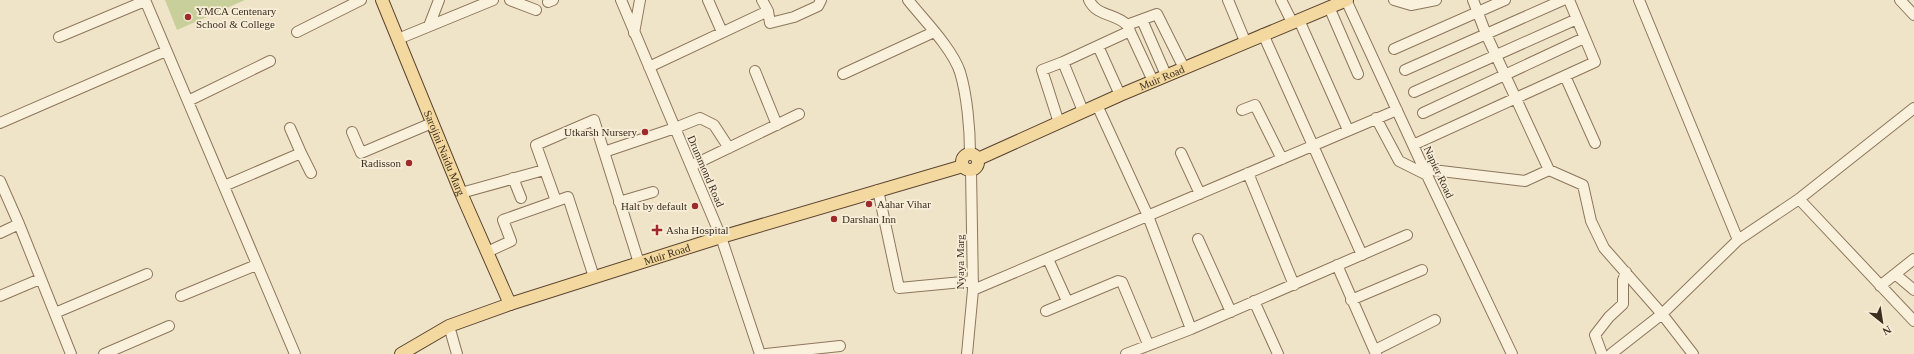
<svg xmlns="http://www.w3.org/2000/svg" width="1914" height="354" viewBox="0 0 1914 354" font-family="'Times New Roman',serif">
<rect width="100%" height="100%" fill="#f0e4c8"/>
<!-- green -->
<path fill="#c9cf9b" d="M165,0H245L177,30Z"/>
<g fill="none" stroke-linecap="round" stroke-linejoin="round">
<!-- minor casing -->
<g stroke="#8d765c" stroke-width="12">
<path id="minor" d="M145,0L295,354
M510,0L536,10
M621,0L721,237L760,354
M708,0L722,32
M762,0L768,11
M908,0C923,19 952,48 960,72C967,95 970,129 970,153
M1089,0C1097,17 1116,13 1127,25L1153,81
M1228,0L1245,41
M1281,0L1292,22
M1346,0L1424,169L1512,354
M1394,0L1411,5L1436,0
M1473,0L1486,34L1549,170
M1639,0L1738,240
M1900,0L1914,15
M548,2L553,0
M1329,7L1358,74
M1142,20L1166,75
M1299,20L1348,130
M1127,25L1157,14L1184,68
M429,26L439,0
M297,32L361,0
M634,33L640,0
M1263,34L1362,255
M59,37L145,1
M398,39L493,0
M1098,46L1120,95
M1394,49L1505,0
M1063,62L1083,111
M649,67L768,11L770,23L794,17L818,6L821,0
M1405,70L1563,0
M755,71L777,125
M843,74L934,32
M1565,76L1595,143
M1414,92L1577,19
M188,101L270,61
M1097,105L1148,216L1191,329
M1242,110L1255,105L1282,159
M1423,113L1584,38
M1376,118L1399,161L1427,175
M0,123L166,51
M1059,123L1042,70L1063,62L1130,31
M352,132L361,153L432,123
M1413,145L1595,62L1569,0
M604,152L675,128L700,118L714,125L729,148
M301,153L311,173
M1181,153L1200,194
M691,166L799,114
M1424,169L1525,181L1549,170L1583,185L1591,221L1604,248L1662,314L1693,354
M1248,173L1294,285
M513,178L521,198
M0,181L19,224L71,354
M224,186L301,153L290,128
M878,190L899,288L973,281
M461,193L544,170
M1799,199L1914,321
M556,201L536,145L594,120L639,263
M619,202L653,192
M0,233L19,224
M1198,239L1231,312
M487,252L511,241L503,220L568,197L594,277
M1048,259L1067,301
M1337,265L1376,354
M1895,274L1914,290
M1880,286L1914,259
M973,290L1397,110
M0,296L40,279
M181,296L256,265
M1351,300L1422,270
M1254,301L1278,354
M1046,311L1118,281L1122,282L1148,344
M55,313L147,274
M449,326L457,354
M1375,350L1435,320
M104,354L169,326
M766,354L840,346
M967,354L973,290L971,170
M1126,354L1191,329L1407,235
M1602,354L1595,335L1609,317L1623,304V280L1626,272
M1611,354L1662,314L1738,240L1799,199L1914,108"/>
</g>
<!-- major casing -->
<g stroke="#5b4430" stroke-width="14">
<g id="major">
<path id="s1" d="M382,0L461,193L510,304"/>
<circle cx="970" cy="162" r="8"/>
<path id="s2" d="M978,159L1120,95L1347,0"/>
<path id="s3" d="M401,354L449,326L510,304L721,237L963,166"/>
</g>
</g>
<!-- minor -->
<use href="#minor" stroke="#faf1dc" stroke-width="10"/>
<!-- major -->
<use href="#major" stroke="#f3d9a0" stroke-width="12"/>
</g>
<!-- markers -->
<g fill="#9e2a2b" stroke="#f7eed8" stroke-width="1.5">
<circle cx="188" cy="17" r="4"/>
<circle cx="645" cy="132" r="4"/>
<circle cx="409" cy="163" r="4"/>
<circle cx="869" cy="204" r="4"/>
<circle cx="695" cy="206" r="4"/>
<circle cx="834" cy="219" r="4"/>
<path d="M655 224h4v4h4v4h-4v4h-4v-4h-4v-4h4z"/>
</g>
<g text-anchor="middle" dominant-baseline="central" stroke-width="3.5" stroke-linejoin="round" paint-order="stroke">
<!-- poi labels -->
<g font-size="11" fill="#3d2e20" stroke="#f7eed8" text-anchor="start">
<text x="196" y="11">YMCA Centenary<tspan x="196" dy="13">School &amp; College</tspan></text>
<text x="637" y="132" text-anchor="end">Utkarsh Nursery</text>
<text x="401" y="163" text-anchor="end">Radisson</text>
<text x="877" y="204">Aahar Vihar</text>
<text x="687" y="206" text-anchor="end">Halt by default</text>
<text x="842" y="219">Darshan Inn</text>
<text x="666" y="230">Asha Hospital</text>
</g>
<!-- street labels -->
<g font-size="11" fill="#3d2e20" stroke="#f7eed8">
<text stroke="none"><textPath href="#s2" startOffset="201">Muir Road</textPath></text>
<text stroke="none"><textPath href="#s1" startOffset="165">Sarojini Naidu Marg</textPath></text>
<text transform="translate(706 171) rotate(67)">Drummond Road</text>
<text transform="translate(1439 172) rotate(65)">Napier Road</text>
<text stroke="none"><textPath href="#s3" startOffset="285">Muir Road</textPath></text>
<text transform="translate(960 262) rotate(-90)">Nyaya Marg</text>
</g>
</g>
<!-- north arrow -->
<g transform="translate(1882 322) rotate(150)" stroke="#f7eed8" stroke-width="3" paint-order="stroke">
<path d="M0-3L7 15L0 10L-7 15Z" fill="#3d2e20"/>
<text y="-6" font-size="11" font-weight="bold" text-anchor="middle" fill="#3d2e20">N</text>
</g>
</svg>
